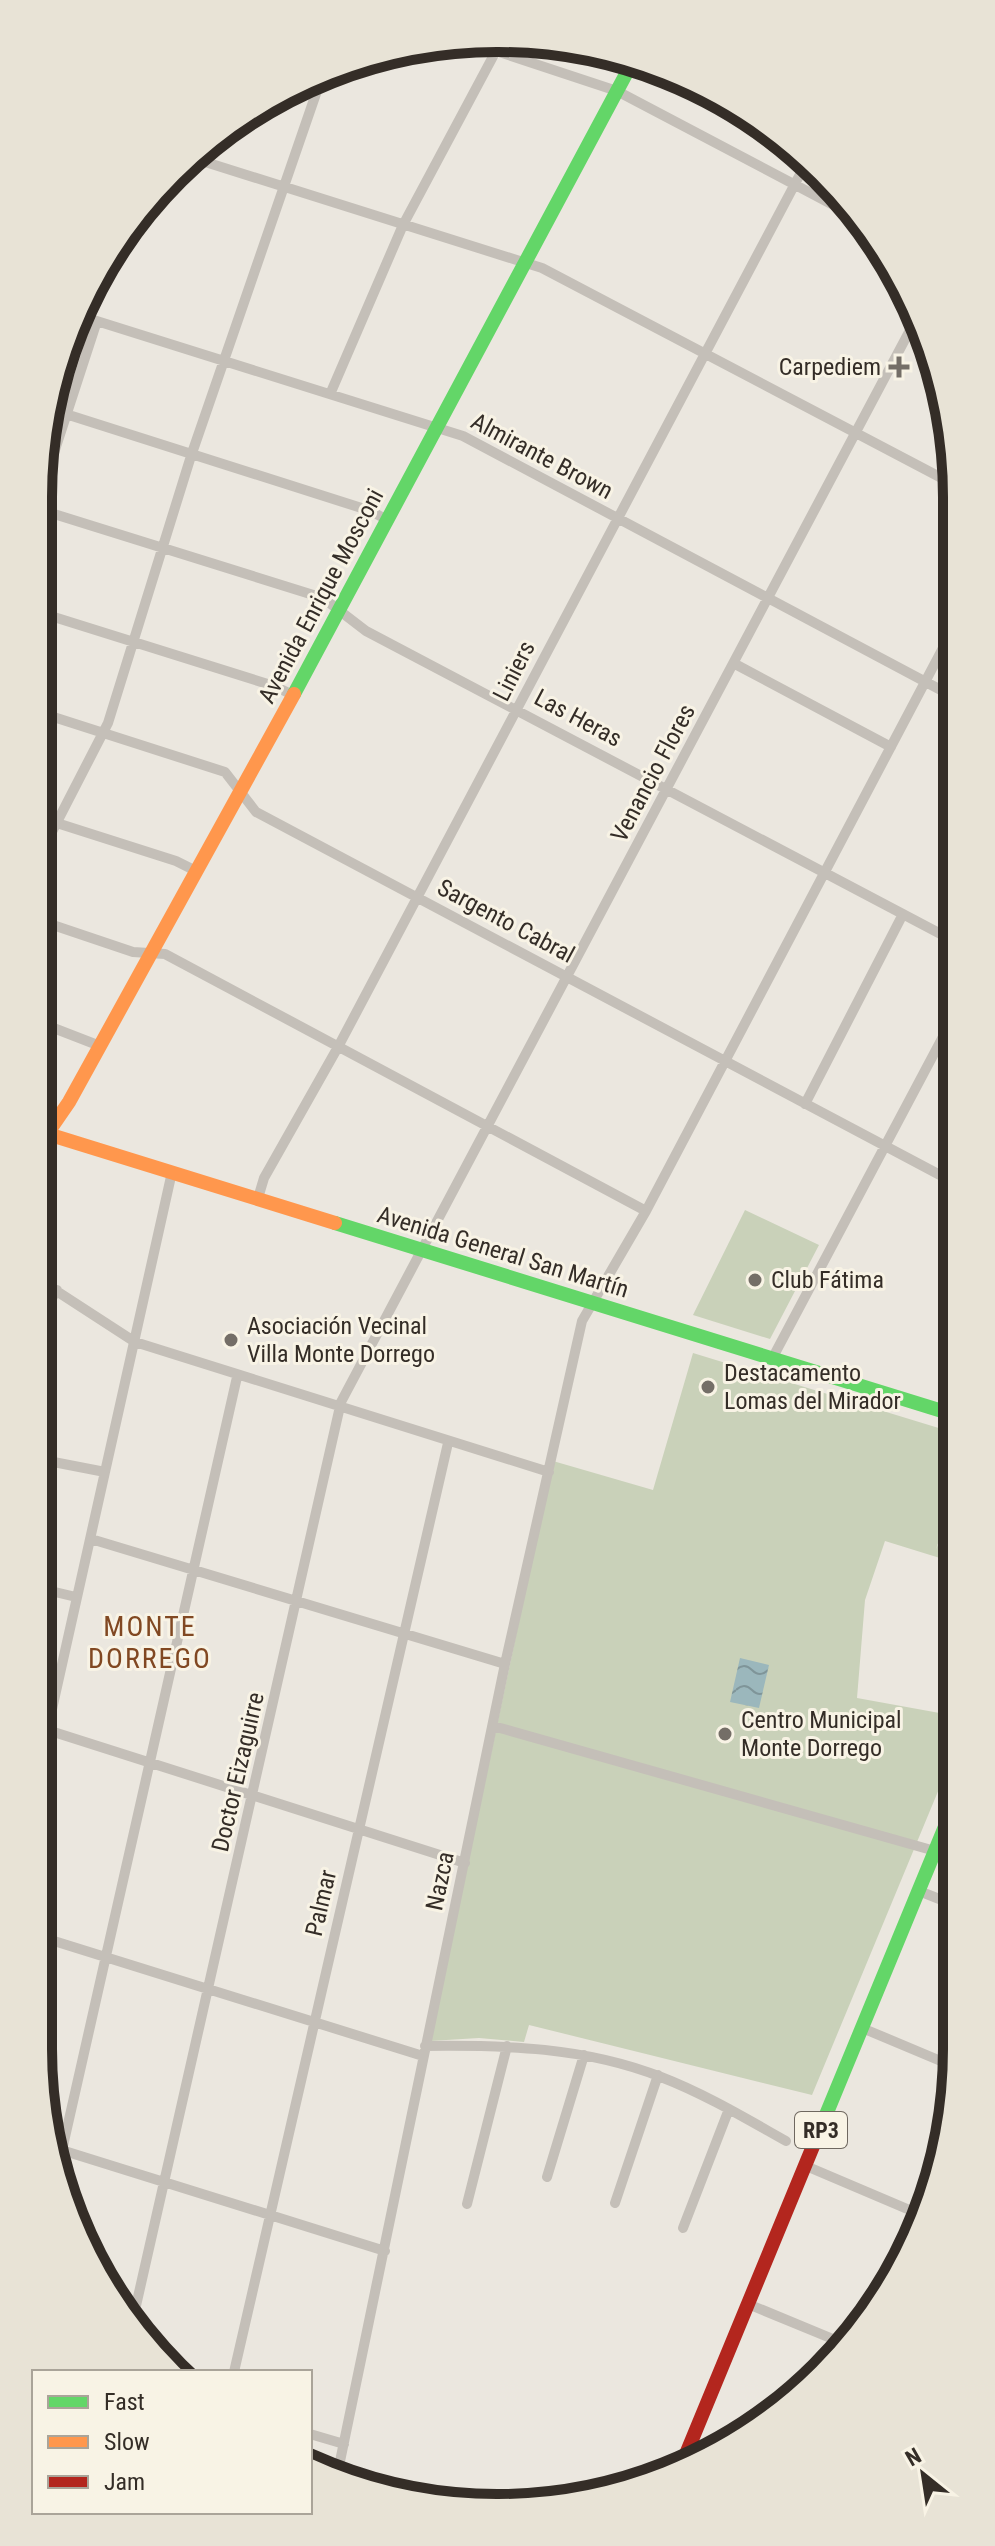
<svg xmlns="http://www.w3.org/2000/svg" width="995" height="2546" viewBox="0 0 995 2546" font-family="'Roboto Condensed',sans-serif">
<defs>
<pattern id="water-waves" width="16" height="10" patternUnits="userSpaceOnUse" patternTransform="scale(2)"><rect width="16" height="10" fill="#9bb7bc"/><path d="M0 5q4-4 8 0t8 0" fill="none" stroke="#7f9599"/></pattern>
</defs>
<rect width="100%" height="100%" fill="#ebe7df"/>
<!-- green -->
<path fill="#c9d1b9" d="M745,1210L819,1245L770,1339L693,1315Z
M693,1353L955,1433L956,1525L946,1521L936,1549L946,1528L956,1532V1563L885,1541L865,1600L857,1698L956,1716V1748L812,2095L529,2025L524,2042L479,2038L430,2041L553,1461L653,1490Z"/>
<!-- water -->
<path fill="url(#water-waves)" d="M740,1658L769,1665L759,1708L730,1702Z"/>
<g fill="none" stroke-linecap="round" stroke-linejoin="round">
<!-- street -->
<path stroke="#c4bfb8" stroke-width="10" d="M475,44L617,91L858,218
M199,160L542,268L953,484
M84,317L463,436L954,697
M331,392L403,225L497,49
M50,409L371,511L387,520
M38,502L97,321
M38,509L323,598L366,631L954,941
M38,612L274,686L293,695
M735,664L891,747
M38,712L225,772L256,812L955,1183
M38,817L176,861L196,871
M38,859L108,723L191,456L320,82
M38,920L133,952L165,954L646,1211
M38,1022L100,1046
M805,1104L903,914
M258,1198L264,1178L338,1047L806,163
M38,1279L135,1342L549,1472
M38,1321L57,1290
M772,1359L954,1016
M949,1413L955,1401
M38,1459L105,1472
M91,1539L505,1664
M38,1588L76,1597
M493,1726L935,1851
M38,1727L465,1863
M38,1772L172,1172
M919,1891L957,1906
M38,1936L423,2056
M862,2028L955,2067
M425,2046C505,2045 585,2047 661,2077C705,2094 745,2118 786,2141
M55,2148L385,2251
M806,2166L919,2214
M58,2168L237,1377
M547,2177L584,2055
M615,2203L658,2075
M467,2204L507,2046
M683,2228L729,2109
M748,2304L845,2344
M133,2319L341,1402L918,315
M234,2372L448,1443
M310,2434L344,2444
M690,2444L706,2450
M338,2471L505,1664L582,1321L646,1211L953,629"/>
<!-- fast -->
<path stroke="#63d668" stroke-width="14" d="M294,694L633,61
M335,1223L955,1415
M816,2139L956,1800"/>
<!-- slow -->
<path stroke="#ff974d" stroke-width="14" d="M38,1131L335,1223
M38,1147L69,1102L294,694"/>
<!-- jam -->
<path stroke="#b3261e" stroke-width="14" d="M684,2459L816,2139"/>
</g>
<!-- markers -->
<g fill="#746e67" stroke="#f8f3e5" stroke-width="3">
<path d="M895 355h8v8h8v8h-8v8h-8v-8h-8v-8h8z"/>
<circle cx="755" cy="1280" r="8"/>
<circle cx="231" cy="1340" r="8"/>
<circle cx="708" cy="1387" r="8"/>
<circle cx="725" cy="1734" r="8"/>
</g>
<g text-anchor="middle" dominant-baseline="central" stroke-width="6" stroke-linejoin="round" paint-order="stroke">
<!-- shield labels -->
<rect fill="#f8f3e5" stroke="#6f6860" stroke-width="2" x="795" y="2112" width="52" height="36" rx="6"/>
<g font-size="22" font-weight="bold" fill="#342d27">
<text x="821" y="2130">RP3</text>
</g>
<!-- poi labels -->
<g font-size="24" fill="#342d27" stroke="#f8f3e5" text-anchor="start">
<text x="881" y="367" text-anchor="end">Carpediem</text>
<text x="771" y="1280">Club Fátima</text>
<text x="247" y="1326">Asociación Vecinal<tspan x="247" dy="28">Villa Monte Dorrego</tspan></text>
<text x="724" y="1373">Destacamento<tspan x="724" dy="28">Lomas del Mirador</tspan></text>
<text x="741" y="1720">Centro Municipal<tspan x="741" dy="28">Monte Dorrego</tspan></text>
</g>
<!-- street labels -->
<g font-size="24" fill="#342d27" stroke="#f8f3e5">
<text transform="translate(542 456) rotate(28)">Almirante Brown</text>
<text transform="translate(321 596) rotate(-62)">Avenida Enrique Mosconi</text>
<text transform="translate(514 671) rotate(-63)">Liniers</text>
<text transform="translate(578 718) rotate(28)">Las Heras</text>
<text transform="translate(653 773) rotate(-62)">Venancio Flores</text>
<text transform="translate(506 921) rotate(28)">Sargento Cabral</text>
<text transform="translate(503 1252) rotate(17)">Avenida General San Martín</text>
<text transform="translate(238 1772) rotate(-77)">Doctor Eizaguirre</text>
<text transform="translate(440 1881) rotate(-78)">Nazca</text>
<text transform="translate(321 1903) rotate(-77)">Palmar</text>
</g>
<!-- quarter labels -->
<g font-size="28" letter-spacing="2" fill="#814822" stroke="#f8f3e5">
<text x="150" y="1626">MONTE<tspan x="150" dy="32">DORREGO</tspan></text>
</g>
</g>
<!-- crop -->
<path d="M0 0H995V2546H0ZM497 52H498A445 445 0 0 1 943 497V2049A445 445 0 0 1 498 2494H497A445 445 0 0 1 52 2049V497A445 445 0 0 1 497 52Z" fill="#e8e3d6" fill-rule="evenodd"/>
<path fill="none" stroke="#342d27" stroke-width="10" d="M497 52H498A445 445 0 0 1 943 497V2049A445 445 0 0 1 498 2494H497A445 445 0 0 1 52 2049V497A445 445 0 0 1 497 52Z"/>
<!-- legend -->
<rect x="32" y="2370" width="280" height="144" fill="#f8f3e5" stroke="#aaa499" stroke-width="2"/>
<rect x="48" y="2396" width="40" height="12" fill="#63d668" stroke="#aaa499" stroke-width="2"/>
<text x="104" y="2410" font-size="24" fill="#342d27">Fast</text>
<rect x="48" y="2436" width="40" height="12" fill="#ff974d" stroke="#aaa499" stroke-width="2"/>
<text x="104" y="2450" font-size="24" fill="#342d27">Slow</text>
<rect x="48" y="2476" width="40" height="12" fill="#b3261e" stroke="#aaa499" stroke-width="2"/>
<text x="104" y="2490" font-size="24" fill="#342d27">Jam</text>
<!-- north arrow -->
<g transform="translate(923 2474) rotate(330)" stroke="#f8f3e5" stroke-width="6" paint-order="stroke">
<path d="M0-6L14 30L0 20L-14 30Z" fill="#342d27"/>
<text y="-12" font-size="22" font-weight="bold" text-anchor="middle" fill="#342d27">N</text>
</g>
</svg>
